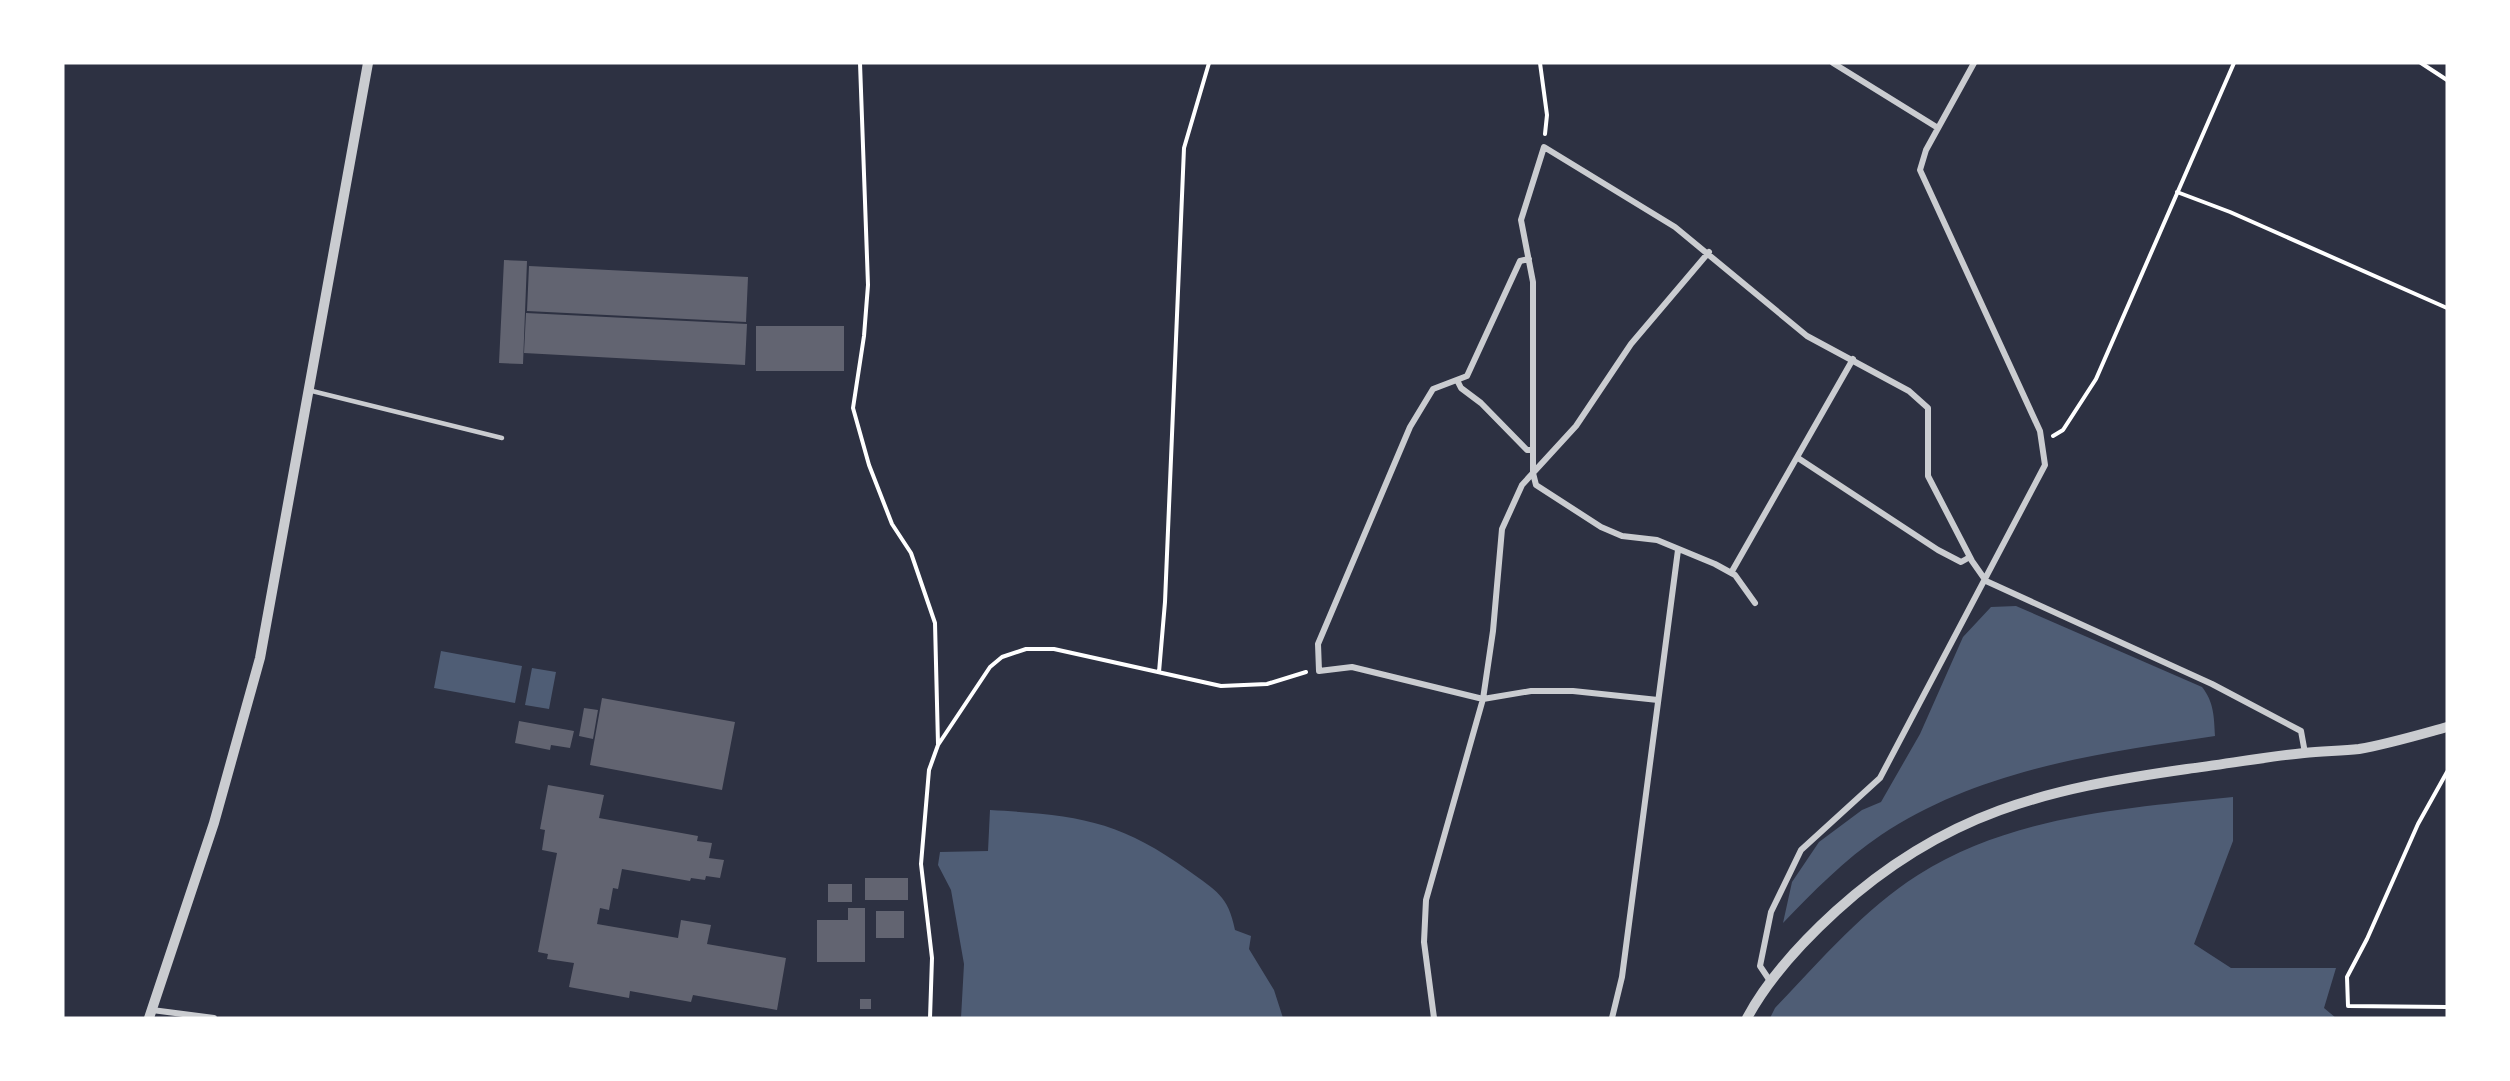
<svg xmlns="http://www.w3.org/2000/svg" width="2510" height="1081" viewBox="0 0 2510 1081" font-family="'Times New Roman',serif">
<rect width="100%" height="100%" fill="#2d3142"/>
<!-- water -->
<path fill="#4f5d75" d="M2016,606L2202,687C2214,702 2214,717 2215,736C2100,753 1980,769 1881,835C1845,859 1813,892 1783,923L1792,882L1819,842L1862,810L1881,802L1920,734L1963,637L1991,607Z
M441,651L522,666L515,703L434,688Z
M532,668L556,672L549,709L525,705Z
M2233,797V841L2194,944L2231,968H2336L2324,1008L2336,1018H1770L1775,1008C1820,961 1863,910 1918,875C2011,816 2126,808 2233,797Z
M990,810C1075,815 1118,819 1189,871C1216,891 1228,895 1235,930L1251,936L1249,949L1274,990L1283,1018H961L964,964L951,890L938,865L940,852L988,851Z"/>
<!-- building -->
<path fill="#626471" d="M504,260L527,261L523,364L499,363Z
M529,266L748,277L746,322L527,311Z
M526,313L747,324L745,365L524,353Z
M756,326H844V371H756Z
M602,698L735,722L722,790L590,765Z
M584,708L598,710L593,739L579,736Z
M519,721L574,731L570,748L551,745L550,750L515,743Z
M548,785L604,795L599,818L698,836L697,841L712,843L709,858L724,860L720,878L706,876L705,880L691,878L690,881L622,869L618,889L613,888L609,910L600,908L597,924L678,938L681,920L711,925L707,944L786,958L777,1010L693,995L691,1002L630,991L629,998L569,987L574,963L547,959L548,954L538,952L557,853L542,850L545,830L540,829Z
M865,878H908V900H865Z
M828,884H852V902H828Z
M848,908H865V962H817V920H848Z
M876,911H904V938H876Z
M860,999H871V1009H860Z"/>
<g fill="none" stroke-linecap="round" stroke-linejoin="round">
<!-- path -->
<path stroke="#fff" stroke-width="4" d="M860,63L868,285L864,336L853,408L869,465L892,524L911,553L935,623L938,744
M1540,63L1547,115L1545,134
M2421,63L2447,80
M2177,192L2230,212L2447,308
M2053,436L2063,430L2096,379L2234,63
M1159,672L1165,602L1184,148L1209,63
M2447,772L2418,824L2367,939L2347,977L2348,1006L2447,1007
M930,1018L932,958L921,864L929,770L938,745L990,667L1002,657L1026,649H1054L1221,686L1267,684L1306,672"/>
<!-- service -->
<path stroke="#caccd0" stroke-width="4.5" d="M308,390L502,438"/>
<!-- minor -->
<path stroke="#caccd0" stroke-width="6" d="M1833,63L1938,128
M1529,259L1520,261L1467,376L1433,389L1410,427L1318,644L1319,671L1352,667L1483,699L1531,691H1573L1658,700
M1457,380L1461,388L1481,403L1527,450H1533
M1798,458L1938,550L1961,562L1970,557
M1731,573L1853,359
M1755,603L1735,575L1715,564L1657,540L1622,536L1601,527L1536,485L1533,473V282L1521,220L1544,147L1675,227L1807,336L1909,391L1928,408V476L1972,561L1986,581L2212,684L2301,731L2305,753
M1770,981L1760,966L1771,912L1801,850L1880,778L2045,465L2040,431L1920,170L1926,150L1974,63
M152,1010L214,1018
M1434,1018L1424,942L1426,900L1483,699L1493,631L1502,529L1522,485L1576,426L1631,344L1709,252
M1612,1018L1622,977L1678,550"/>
<!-- tertiary -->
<path stroke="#caccd0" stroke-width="10" d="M149,1018L214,823L260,658L368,63
M1747,1018C1769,977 1802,942 1836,911C1945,812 2046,789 2187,769C2226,764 2265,757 2304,753C2322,751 2341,751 2359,749C2388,744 2418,735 2447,727"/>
</g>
<!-- border -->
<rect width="2510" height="1081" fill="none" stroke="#ffffff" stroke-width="129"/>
</svg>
